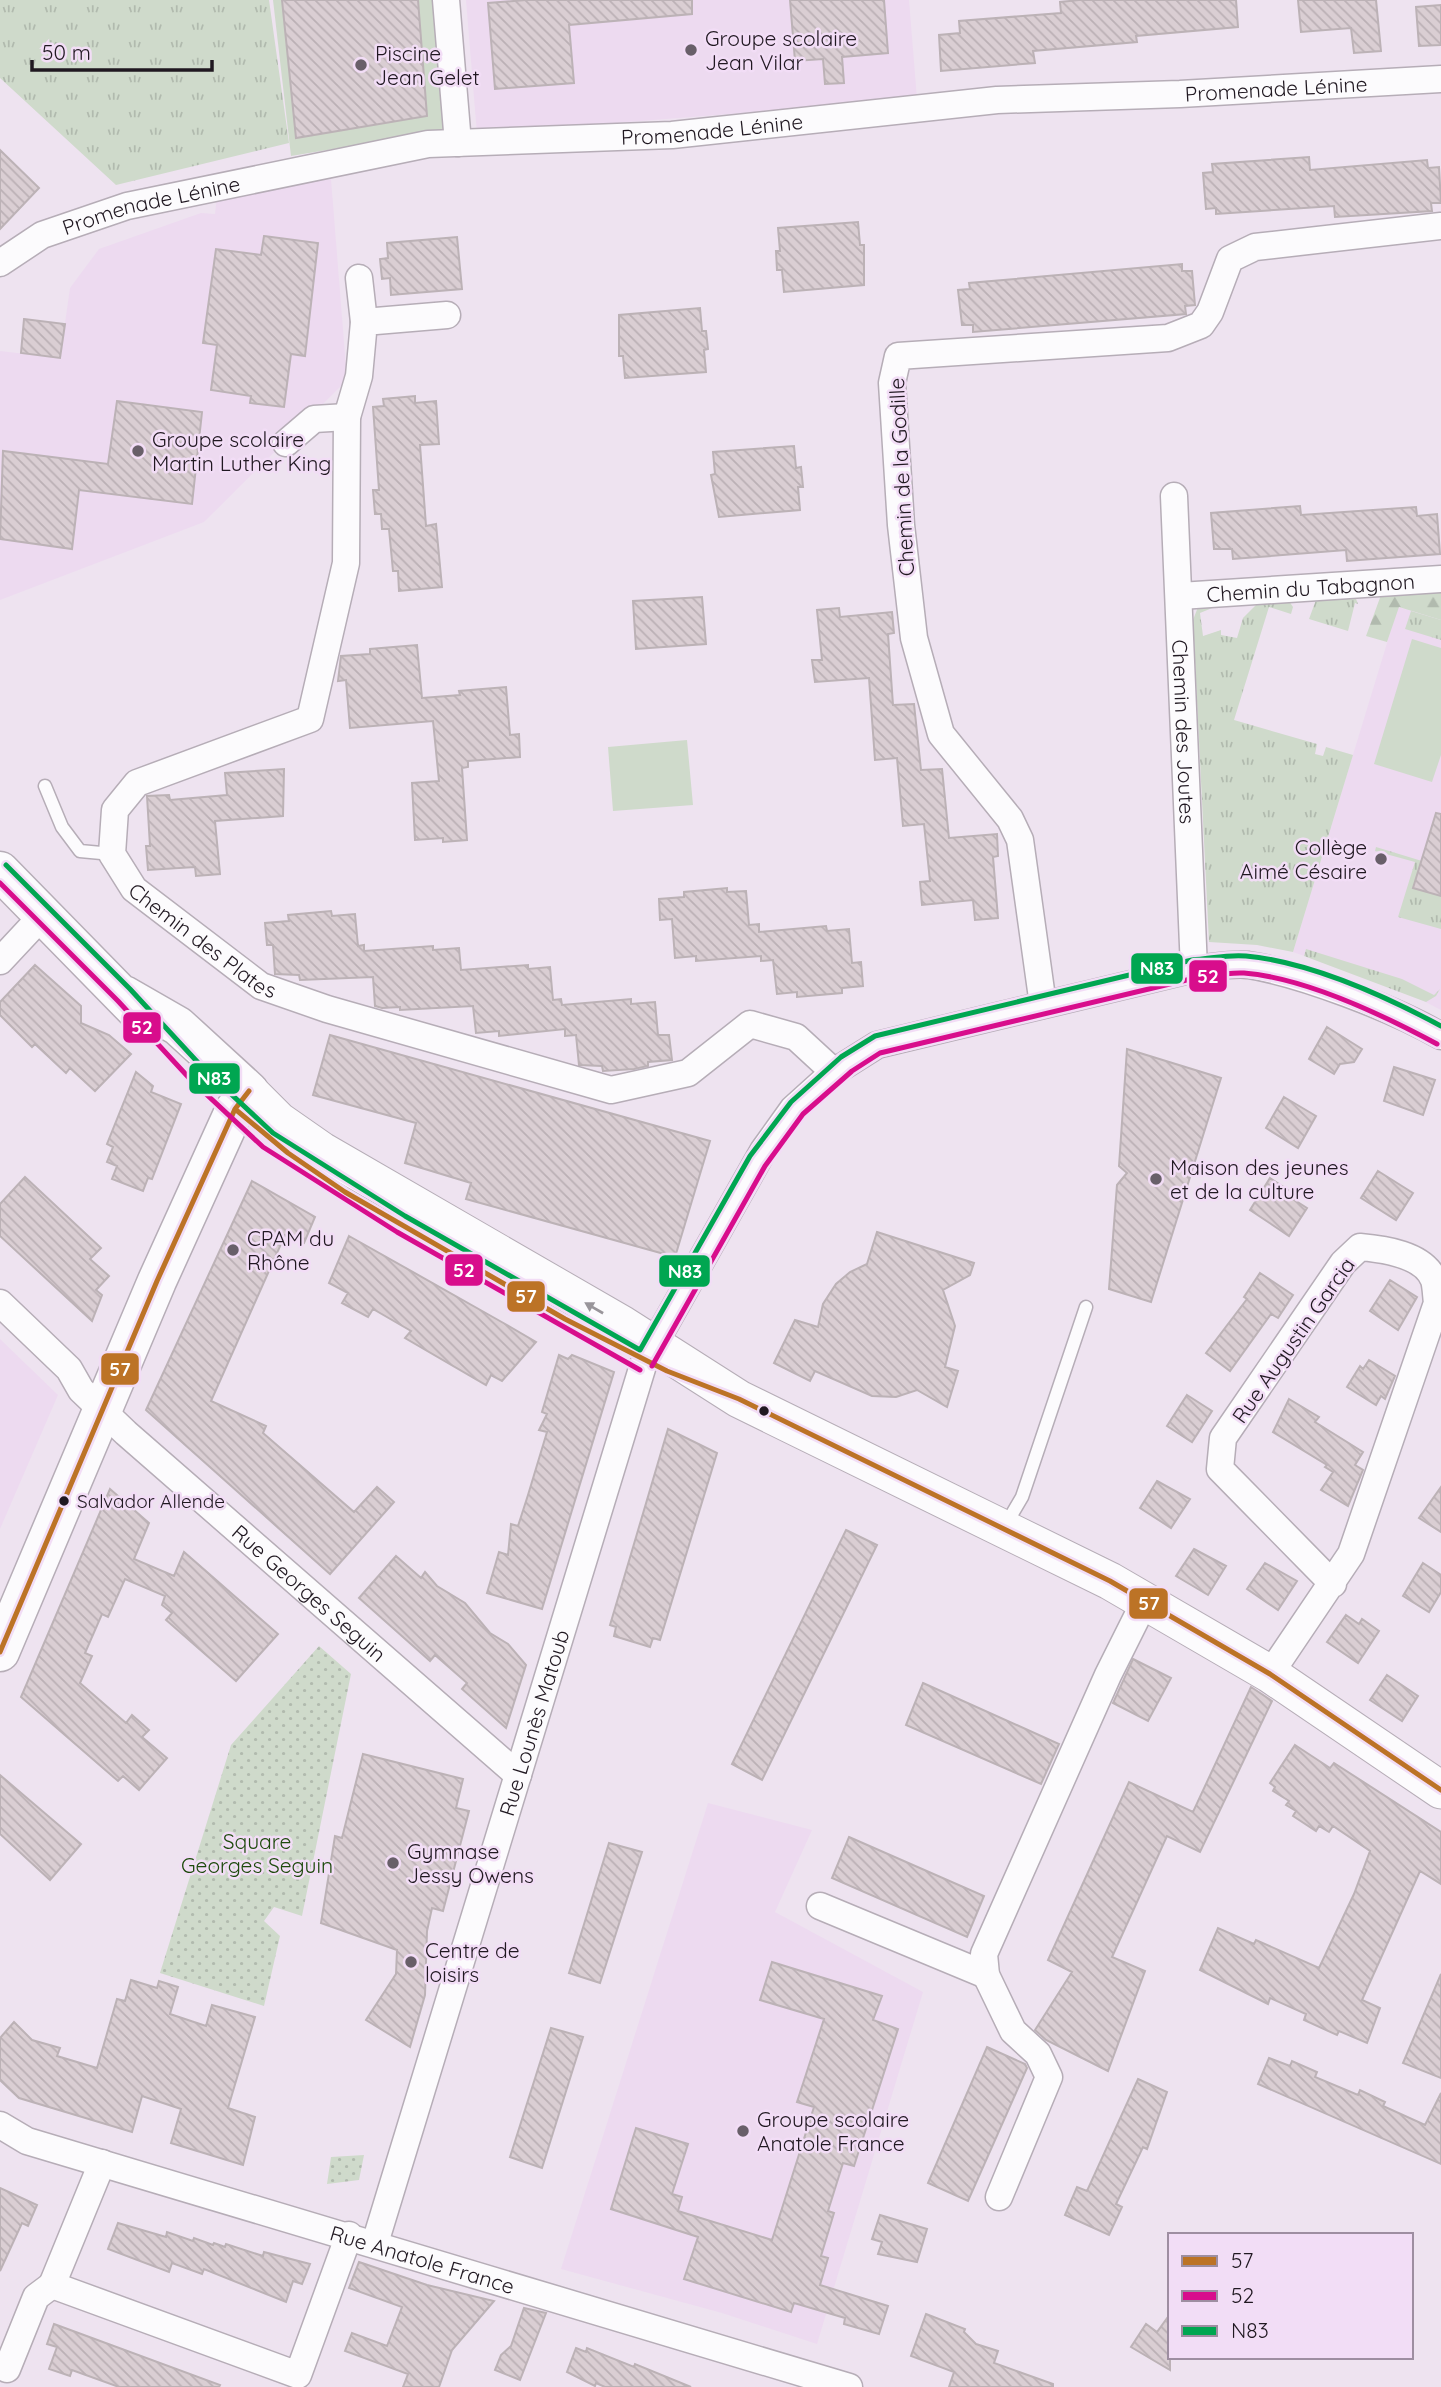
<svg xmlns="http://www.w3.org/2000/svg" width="1441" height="2387" viewBox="0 0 1441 2387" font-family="Quicksand,sans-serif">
<defs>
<pattern id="grass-tufts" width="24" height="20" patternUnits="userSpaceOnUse" patternTransform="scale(1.75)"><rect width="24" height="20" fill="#cfdacb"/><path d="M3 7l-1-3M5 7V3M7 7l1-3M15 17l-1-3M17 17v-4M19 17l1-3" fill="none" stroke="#b1baae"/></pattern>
<pattern id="forest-firs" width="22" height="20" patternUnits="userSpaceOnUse" patternTransform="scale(1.75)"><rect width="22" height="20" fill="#cfdacb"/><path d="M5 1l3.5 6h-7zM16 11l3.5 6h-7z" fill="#b1baae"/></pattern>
<pattern id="park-dots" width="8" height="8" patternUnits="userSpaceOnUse" patternTransform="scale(1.75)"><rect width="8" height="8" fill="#cfdacb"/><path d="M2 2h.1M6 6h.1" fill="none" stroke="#b1baae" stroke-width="1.8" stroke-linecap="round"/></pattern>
<pattern id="building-back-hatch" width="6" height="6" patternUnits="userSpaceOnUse" patternTransform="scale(1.75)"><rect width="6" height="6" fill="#daced3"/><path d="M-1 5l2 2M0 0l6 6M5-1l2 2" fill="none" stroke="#bbb0b5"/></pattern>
</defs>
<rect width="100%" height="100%" fill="#eee3f0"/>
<!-- built -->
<path fill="#eddaf0" d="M466,0H909L917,99L477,134Z
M331,179L347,380L204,522L0,600V351L60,358L70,288L99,249L201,213L215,214L217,196Z
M1398,607L1441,620V1010L1406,992L1293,952Z
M0,1339L58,1395L0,1529Z
M708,1803L812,1830L775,1912L923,1992L817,2344L722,2313L561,2269Z"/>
<!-- grass -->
<path fill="url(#grass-tufts)" d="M0,0H269L289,143L116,185L0,78Z
M1353,591L1358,604L1355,603L1348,631L1309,619L1316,600Z
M1260,601H1289L1293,607L1291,614L1269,607L1234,720L1317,744L1315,754L1323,756L1326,747L1353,755L1293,952L1257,945L1209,942L1193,620L1198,607L1217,606L1200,613L1203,636L1221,630V635L1237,638L1243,618Z
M1411,611L1441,620V640L1405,629Z
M1376,847L1422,861L1441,896V929L1398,917L1415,862L1375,851Z
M1306,949L1402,979L1434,995L1440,989L1436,996L1426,1002L1304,956Z"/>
<!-- forest -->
<path fill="url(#forest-firs)" d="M1441,591V620L1399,607L1387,642L1366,636L1381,595Z"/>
<!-- park -->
<path fill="url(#park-dots)" d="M319,1646L351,1674L302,1916L274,1907L264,1921L280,1936L264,2006L160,1973L231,1745Z
M364,2155L359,2180L327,2184L331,2157Z"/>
<!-- garden -->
<path fill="#cfdacb" d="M273,0H437L448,130L291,156Z
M1412,639L1441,648V755L1432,782L1374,764Z
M687,740L693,805L613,811L608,747Z"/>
<!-- building -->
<path fill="url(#building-back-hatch)" stroke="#bcb2b6" stroke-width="2" d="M282,0H418L427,116L296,138Z
M526,0H692V14L569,25L574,83L495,89L488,3Z
M790,0H884L888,53L842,57L844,83L825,84L823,59L795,61Z
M1079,0H1236L1238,27L1136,36L1137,42L1033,51L1035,63L941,71L939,35L960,33L959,21L1061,13L1060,2Z
M1298,0H1376L1381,51L1354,53L1351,28L1301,32Z
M1441,5V45L1419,46L1416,7Z
M0,150L39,188L0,229Z
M1309,157L1310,170L1427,160L1428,168L1439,167L1441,203H1431L1432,211L1335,217L1334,206L1216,214V208L1206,209L1203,173L1213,172L1212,164Z
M858,222L860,245H864V285L784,292L782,270H777L776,251H780L778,228Z
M264,236L318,243L305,356L291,354L284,407L250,403L251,396L211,390L217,345L203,343L216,249L261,255Z
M457,237L462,289L391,295L390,278L382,279L380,259L388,258L387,243Z
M1182,264V271H1192L1195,305L1185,306L1186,314L973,332V325H962L958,290L970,289L969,283Z
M700,308L702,331H706L708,349L704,350L706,372L625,378L623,356H619V315Z
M24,319L65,324L60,358L21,353Z
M415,396V403L436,401L439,444L420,445L426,526L436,524L442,587L399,591L398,571H393L389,529H382L381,514H375L373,490H379L373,407L384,406L383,399Z
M117,401L202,412L192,504L79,490L72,549L0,539L3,451L108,464Z
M794,446L796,468L801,467L803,487H798L800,510L719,517L711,475L715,474L713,452Z
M1300,506L1301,515L1416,507L1417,516L1437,514L1440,554L1347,561L1346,550L1233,559L1232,549H1214L1211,513Z
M702,597L706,644L636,649L633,601Z
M839,608L840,617L892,612L894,633L888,634L893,705L914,704L921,770L942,769L949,838L997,834L998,856L993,857L998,918L975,920L973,900L922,905L920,882L930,881L924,824L903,826L897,758L875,760L869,678L815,682L812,660H822L817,610Z
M417,645L422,698L460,695L459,691L506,687L510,735L519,734L520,757L468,761V767L462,768L467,840L443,842V838L415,840L412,783L439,781L433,721L350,728L346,680L338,681L341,656L370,654V649Z
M284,769L283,816L215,821L220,874L196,876L195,867L148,870L146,846H150L147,796L169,795L170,800L227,795L225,773Z
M1436,813L1441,814V896L1413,888Z
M727,888V892L746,891L749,925L759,924V932L826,926L827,931L849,929L852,963L861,962L863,986L842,988V993L797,997V992L777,994L773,960L761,961V956L696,961V956L675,958L672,919L660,920L659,899L684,897V892Z
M331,911L332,916L355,914L358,946L364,945V951L433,946V950L459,948L461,970L528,965V969L550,967L553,1000L561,999L562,1005L631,999V1004L655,1002L658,1035H669L672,1060L648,1062V1066L634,1069L603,1071L602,1066L579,1065L576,1035L565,1036V1029L499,1036V1031L476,1033L473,1006L400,1010V1007L382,1008L375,1006L373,977L300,980L299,975L275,974L273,945H267L265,923L289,921L288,915Z
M35,965L81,1006V1023L109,1035L131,1054L95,1091L70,1068L66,1073L35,1044L32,1047L0,1015V1002Z
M1327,1027L1362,1049L1354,1062L1340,1064L1334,1074L1309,1059Z
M330,1035L710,1141L675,1257L466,1199L471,1183L405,1163L416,1123L313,1095Z
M1127,1049L1221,1078L1151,1302L1109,1289L1117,1185L1127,1173L1119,1166Z
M1394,1067L1435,1080L1423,1115L1384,1101Z
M136,1072L153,1086L151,1092L181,1104L152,1179L148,1178L143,1191L112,1179L117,1166L107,1162L113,1147L107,1144Z
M1284,1097L1316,1116L1298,1148L1266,1128Z
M1378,1171L1413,1193L1396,1220L1361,1198Z
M25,1177L101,1248L90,1259L109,1276L96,1290L102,1295L92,1321L0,1236V1204Z
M1270,1178L1288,1190L1285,1194L1307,1208L1289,1236L1250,1210Z
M252,1181L315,1217L304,1243L285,1235L211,1401L266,1426L263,1433L354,1512L377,1487L394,1502L330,1574L146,1410Z
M877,1232L974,1263L970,1275L943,1290L955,1326L945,1367L958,1371L947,1407L917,1390L896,1397L872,1396L815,1371L810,1381L774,1363L795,1320L818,1327L823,1304L836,1284L850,1272L867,1264Z
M349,1236L507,1325L536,1342L502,1381L491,1375L486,1385L405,1338L411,1331L373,1309L368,1317L342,1303L348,1293L329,1283Z
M1260,1273L1293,1295L1278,1318L1271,1314L1230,1371L1206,1353L1247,1299L1244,1297Z
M1390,1280L1417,1297L1398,1330L1370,1311Z
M559,1355L568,1359L572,1355L614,1372L542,1609L487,1593L499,1552L508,1555L511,1524L518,1526L528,1495L547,1432L539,1430L547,1414L542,1412Z
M1369,1360L1395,1376L1385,1399L1381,1396L1376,1405L1347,1387L1360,1366L1363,1369Z
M1187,1395L1212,1411L1192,1442L1167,1426Z
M1289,1399L1319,1417L1315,1422L1363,1452L1355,1465L1363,1470L1348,1506L1321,1490L1333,1472L1325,1467L1327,1465L1273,1432Z
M668,1429L717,1453L660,1640L653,1638L650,1647L614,1636L616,1627L610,1625Z
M1157,1481L1190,1499L1171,1528L1140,1508Z
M1441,1487V1532L1419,1518Z
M110,1489L149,1523L134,1559L174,1576L184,1552L278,1634L236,1681L166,1620L172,1613L162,1605L165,1596L125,1579L108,1617L102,1614L85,1653L92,1656L80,1683L126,1723L132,1715L149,1730L142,1737L167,1758L139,1790L123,1776L118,1781L21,1697Z
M846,1530L877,1545L762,1780L732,1764Z
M1194,1549L1226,1566L1208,1595L1176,1576Z
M396,1556L421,1578L425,1572L437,1586L465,1603L490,1633L508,1644L526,1665L506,1728L462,1689L467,1683L435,1655L430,1661L359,1598Z
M1265,1563L1297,1581L1278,1610L1247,1589Z
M1423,1563L1441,1575V1592L1429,1612L1403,1596Z
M1346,1615L1359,1624L1362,1619L1379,1631L1358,1663L1327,1642Z
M1133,1659L1171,1678L1148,1721L1113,1703Z
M1387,1675L1418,1696L1402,1721L1370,1700Z
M923,1683L1059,1744L1041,1784L906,1725Z
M1251,1687L1272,1701L1200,1852L1167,1836L1112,1957L1145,1971L1108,2071L1046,2040L1035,2030L1072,1972L1048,1960L1129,1782L1193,1812Z
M1295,1745L1330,1768L1334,1763L1441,1832V1884L1420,1871L1362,2000L1380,2008L1367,2043L1339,2031L1337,2035L1304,2020L1306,2014L1270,1998L1268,2004L1200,1970L1218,1928L1254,1944L1256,1940L1319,1968L1354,1894L1370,1851L1333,1826L1329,1832L1319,1826L1316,1831L1293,1816L1296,1811L1286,1805L1289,1801L1273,1791L1275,1787L1270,1783Z
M363,1754L463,1779L456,1808L469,1811L443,1911L432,1908L427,1931L425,1995L410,2047L366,2020L396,1974L397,1950L321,1923L335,1836L342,1838Z
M0,1775L81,1844L50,1880L0,1834Z
M849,1837L984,1896L967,1937L832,1878Z
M609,1843L642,1852L600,1983L569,1973Z
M772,1962L882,1996L873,2020L898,2029L854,2166L843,2163L828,2211L834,2213L821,2256L828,2258L820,2285L888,2306L879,2334L844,2324L845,2318L794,2303L791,2312L684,2279L698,2237L611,2209L636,2128L688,2144L672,2194L682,2197L678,2211L772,2240L814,2107L797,2102L824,2019L760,2000Z
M1441,1974V2078L1403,2063Z
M131,1980L157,1988L159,1981L178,1987L170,2014L206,2026L212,2005L255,2017L228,2108L255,2117L243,2165L171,2143L181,2109L142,2096L132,2132L19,2098L0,2080V2038L14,2022L32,2040L60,2048L57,2056L97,2068L117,1999L125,2001Z
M551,2028L583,2037L542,2168L510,2157Z
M987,2047L1025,2064L1027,2068L968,2201L928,2183Z
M1269,2058L1290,2066L1292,2061L1317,2072L1315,2077L1358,2095L1360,2090L1385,2102L1383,2106L1425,2125L1441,2093V2164L1258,2084Z
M1138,2079L1167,2092L1147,2149L1143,2147L1116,2204L1122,2207L1109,2235L1065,2215L1077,2187L1087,2191Z
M0,2188L37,2205L28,2226L22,2223L0,2271Z
M880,2215L927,2229L917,2262L878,2254L882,2242L872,2239Z
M118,2223L166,2237L167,2232L193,2241L194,2238L213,2245L214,2243L225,2247L226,2244L263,2256L264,2252L310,2264L302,2284L293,2281L286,2302L204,2269L202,2274L172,2263L169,2272L108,2249Z
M359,2262L427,2285L494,2301L452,2350L439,2387H403L408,2374L345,2351L352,2333L387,2346L402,2307L349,2288Z
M524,2308L546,2313L520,2380L495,2370L501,2355L511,2346Z
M926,2314L965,2329L964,2332L976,2344L998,2351L994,2363L1053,2384V2387H949L954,2372L911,2356Z
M1170,2314V2370L1131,2347L1146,2324L1157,2332Z
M54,2324L220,2385L219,2387H119L72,2370L70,2376L49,2369L57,2347L47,2344Z
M576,2348L586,2352L587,2348L634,2367L635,2364L691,2387H605L596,2383L595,2386L567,2372Z"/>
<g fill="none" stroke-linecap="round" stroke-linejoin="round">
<!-- lane casing -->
<g stroke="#b6adb7" stroke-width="15">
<path id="lane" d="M45,786L62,827L80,851L112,854
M1005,1526L1022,1497L1086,1307"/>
</g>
<!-- street casing -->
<g stroke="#b6adb7" stroke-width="29">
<g id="street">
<path d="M446,0L458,143"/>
<path id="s1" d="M0,263L42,235L127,206L428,144L672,135L997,100L1180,94L1441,79"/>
<path d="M359,278L364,322"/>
<path id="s2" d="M447,315L364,322L359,376L347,417L346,563L310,719L137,783L115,810L112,854L134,889L261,986L327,1009L611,1090L688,1073L750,1024L796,1037L834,1072"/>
<path d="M286,443L314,419L347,417"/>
<path id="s3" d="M1174,496L1194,969"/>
<path id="s4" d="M1180,596L1441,579"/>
<path d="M0,961L43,915"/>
<path d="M1043,1005L1020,840L1010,819L941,734L914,638L901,525L892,383L898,356L1168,338L1201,325L1210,312L1230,259L1255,247L1441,226"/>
<path id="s5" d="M0,1303L69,1369L81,1390L126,1433L518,1775"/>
<path d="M1270,1674L1351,1554L1437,1303C1436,1296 1436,1287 1434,1280C1424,1254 1383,1249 1360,1247L1343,1263L1223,1438L1220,1469L1333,1584"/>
<path d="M820,1906L986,1975"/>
<path id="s6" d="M0,2125L27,2141L849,2387"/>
<path d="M102,2163L52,2285L298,2375L349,2235"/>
<path d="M999,2197L1049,2077L1038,2054L1013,2031L986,1975L984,1954L1108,1675L1145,1601"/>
<path id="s7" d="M375,2243L644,1362L763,1151L793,1109L834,1072L877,1045L1194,969C1211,968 1231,963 1248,965C1301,973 1394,1009 1441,1036"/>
<path d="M7,2369L36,2297L52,2285"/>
</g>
</g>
<!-- secondary casing -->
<g stroke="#b6adb7" stroke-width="39">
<path id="secondary" d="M249,1091L279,1121L322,1151L623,1325L739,1399L1110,1581L1270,1674L1441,1790"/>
</g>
<!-- primary casing -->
<g stroke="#b6adb7" stroke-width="41">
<path id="primary" d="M0,871L140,1014
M0,1652L157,1281L235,1109L249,1091L178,1026L124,995"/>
</g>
<!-- lane -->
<use href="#lane" stroke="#fcfbfd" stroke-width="12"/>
<!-- street -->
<use href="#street" stroke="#fcfbfd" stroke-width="26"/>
<!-- secondary -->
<use href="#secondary" stroke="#fcfbfd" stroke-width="37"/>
<!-- primary -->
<use href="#primary" stroke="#fcfbfd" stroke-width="38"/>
<!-- bus-1 casing -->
<g stroke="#f2ddf6" stroke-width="10">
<path id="bus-1" d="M235,1109L288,1153L345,1192L565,1319L667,1371L739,1399L1110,1581L1270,1674L1441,1790
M0,1652L157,1281L235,1109L249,1091"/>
</g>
<!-- bus-2 casing -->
<g stroke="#f2ddf6" stroke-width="10">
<path id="bus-2" d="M0,883L118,1001L191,1080L263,1147L397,1232L640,1370
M652,1366L765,1166L803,1114L852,1071L880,1053L1195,978C1211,976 1228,972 1244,973C1306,978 1383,1015 1437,1044"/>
</g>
<!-- bus-3 casing -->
<g stroke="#f2ddf6" stroke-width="10">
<path id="bus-3" d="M6,865L130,989L203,1068L273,1133L405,1216L640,1350L750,1156L791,1102L841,1057L875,1036L1192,960C1210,959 1228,954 1246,956C1309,962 1385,996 1441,1026"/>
</g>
<!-- bus-1 -->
<use href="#bus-1" stroke="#bc7326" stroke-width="5"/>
<!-- bus-2 -->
<use href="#bus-2" stroke="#d80d8c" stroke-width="5"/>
<!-- bus-3 -->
<use href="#bus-3" stroke="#00a651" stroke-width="5"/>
</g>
<!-- one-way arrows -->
<defs><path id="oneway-solid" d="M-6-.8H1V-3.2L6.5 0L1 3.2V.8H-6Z" transform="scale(1.75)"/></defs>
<use fill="#99959a" href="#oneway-solid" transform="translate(594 1308) rotate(-150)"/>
<!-- markers -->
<g fill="#685f69" stroke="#f2ddf6" stroke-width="2.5">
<circle cx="691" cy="50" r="7"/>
<circle cx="361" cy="65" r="7"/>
<circle cx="138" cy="451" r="7"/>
<circle cx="1381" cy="859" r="7"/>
<circle cx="1156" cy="1179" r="7"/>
<circle cx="233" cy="1250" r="7"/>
<circle cx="393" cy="1863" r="7"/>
<circle cx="411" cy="1962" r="7"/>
<circle cx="743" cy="2131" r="7"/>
</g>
<g fill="#201821" stroke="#f2ddf6" stroke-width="2.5">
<circle cx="764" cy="1411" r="6"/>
<circle cx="64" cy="1501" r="6"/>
</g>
<g text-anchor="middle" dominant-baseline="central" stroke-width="5" stroke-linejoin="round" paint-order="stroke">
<!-- bus labels -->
<g font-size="19" fill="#201821" stroke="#f2ddf6" text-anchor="start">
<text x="77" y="1501">Salvador Allende</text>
</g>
<!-- poi labels -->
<g font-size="21" fill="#201821" stroke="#f2ddf6" text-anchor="start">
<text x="705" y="38">Groupe scolaire<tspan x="705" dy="24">Jean Vilar</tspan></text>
<text x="375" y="53">Piscine<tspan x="375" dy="24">Jean Gelet</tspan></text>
<text x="152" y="439">Groupe scolaire<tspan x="152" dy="24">Martin Luther King</tspan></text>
<text x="1367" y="847" text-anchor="end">Collège<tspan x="1367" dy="24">Aimé Césaire</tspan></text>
<text x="1170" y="1167">Maison des jeunes<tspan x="1170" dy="24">et de la culture</tspan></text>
<text x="247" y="1238">CPAM du<tspan x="247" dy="24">Rhône</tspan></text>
<text x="407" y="1851">Gymnase<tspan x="407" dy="24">Jessy Owens</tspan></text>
<text x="425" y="1950">Centre de<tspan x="425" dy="24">loisirs</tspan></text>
<text x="757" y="2119">Groupe scolaire<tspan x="757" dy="24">Anatole France</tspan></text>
</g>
<!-- street labels -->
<g font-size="21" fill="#201821" stroke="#f2ddf6">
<text stroke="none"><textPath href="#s1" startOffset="1298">Promenade Lénine</textPath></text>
<text stroke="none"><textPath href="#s1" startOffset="732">Promenade Lénine</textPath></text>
<text stroke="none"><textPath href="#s1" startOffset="164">Promenade Lénine</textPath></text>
<text transform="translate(901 477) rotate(-93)">Chemin de la Godille</text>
<text stroke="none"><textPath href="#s4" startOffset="131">Chemin du Tabagnon</textPath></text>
<text stroke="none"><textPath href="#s3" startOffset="236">Chemin des Joutes</textPath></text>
<text stroke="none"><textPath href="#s2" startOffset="877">Chemin des Plates</textPath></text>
<text transform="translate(1293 1340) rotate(-55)">Rue Augustin Garcia</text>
<text stroke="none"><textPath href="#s5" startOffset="425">Rue Georges Seguin</textPath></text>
<text stroke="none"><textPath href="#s7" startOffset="544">Rue Lounès Matoub</textPath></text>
<text stroke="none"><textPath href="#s6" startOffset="444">Rue Anatole France</textPath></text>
</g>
<!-- park labels -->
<g font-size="21" fill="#1d4a0c" stroke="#f2ddf6">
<text x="257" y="1841">Square<tspan x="257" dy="24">Georges Seguin</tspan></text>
</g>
</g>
<g stroke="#f2ddf6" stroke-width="2.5">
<rect x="1130" y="952" width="54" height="33" rx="7" fill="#00a651"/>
<rect x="1188" y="959" width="40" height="34" rx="7" fill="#d80d8c"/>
<rect x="122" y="1011" width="40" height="33" rx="7" fill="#d80d8c"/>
<rect x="188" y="1062" width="53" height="33" rx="7" fill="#00a651"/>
<rect x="444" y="1253" width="40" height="34" rx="7" fill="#d80d8c"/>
<rect x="658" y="1254" width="53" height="34" rx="7" fill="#00a651"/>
<rect x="506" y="1280" width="40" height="33" rx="7" fill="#bc7326"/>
<rect x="100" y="1352" width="40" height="34" rx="7" fill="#bc7326"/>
<rect x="1128" y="1587" width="41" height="33" rx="7" fill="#bc7326"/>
</g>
<g font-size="19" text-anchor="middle" font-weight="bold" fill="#fff">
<text x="1157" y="975">N83</text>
<text x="1208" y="983">52</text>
<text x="142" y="1034">52</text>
<text x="214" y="1085">N83</text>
<text x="464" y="1277">52</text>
<text x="685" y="1278">N83</text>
<text x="526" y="1303">57</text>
<text x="120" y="1376">57</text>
<text x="1149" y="1610">57</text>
</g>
<!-- legend -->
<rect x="1168" y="2233" width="245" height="126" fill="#f2ddf6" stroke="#9e8ea1" stroke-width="2"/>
<rect x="1182" y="2256" width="35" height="10" fill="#bc7326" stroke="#9e8ea1" stroke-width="2"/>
<text x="1231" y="2268" font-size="21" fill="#201821">57</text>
<rect x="1182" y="2291" width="35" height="10" fill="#d80d8c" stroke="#9e8ea1" stroke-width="2"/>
<text x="1231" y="2303" font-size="21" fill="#201821">52</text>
<rect x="1182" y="2326" width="35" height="10" fill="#00a651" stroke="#9e8ea1" stroke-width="2"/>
<text x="1231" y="2338" font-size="21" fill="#201821">N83</text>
<!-- scale -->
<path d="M32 60v10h180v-10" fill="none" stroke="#201821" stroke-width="3.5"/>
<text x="42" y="60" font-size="21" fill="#201821" stroke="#f2ddf6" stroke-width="5" paint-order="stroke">50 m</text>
</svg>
